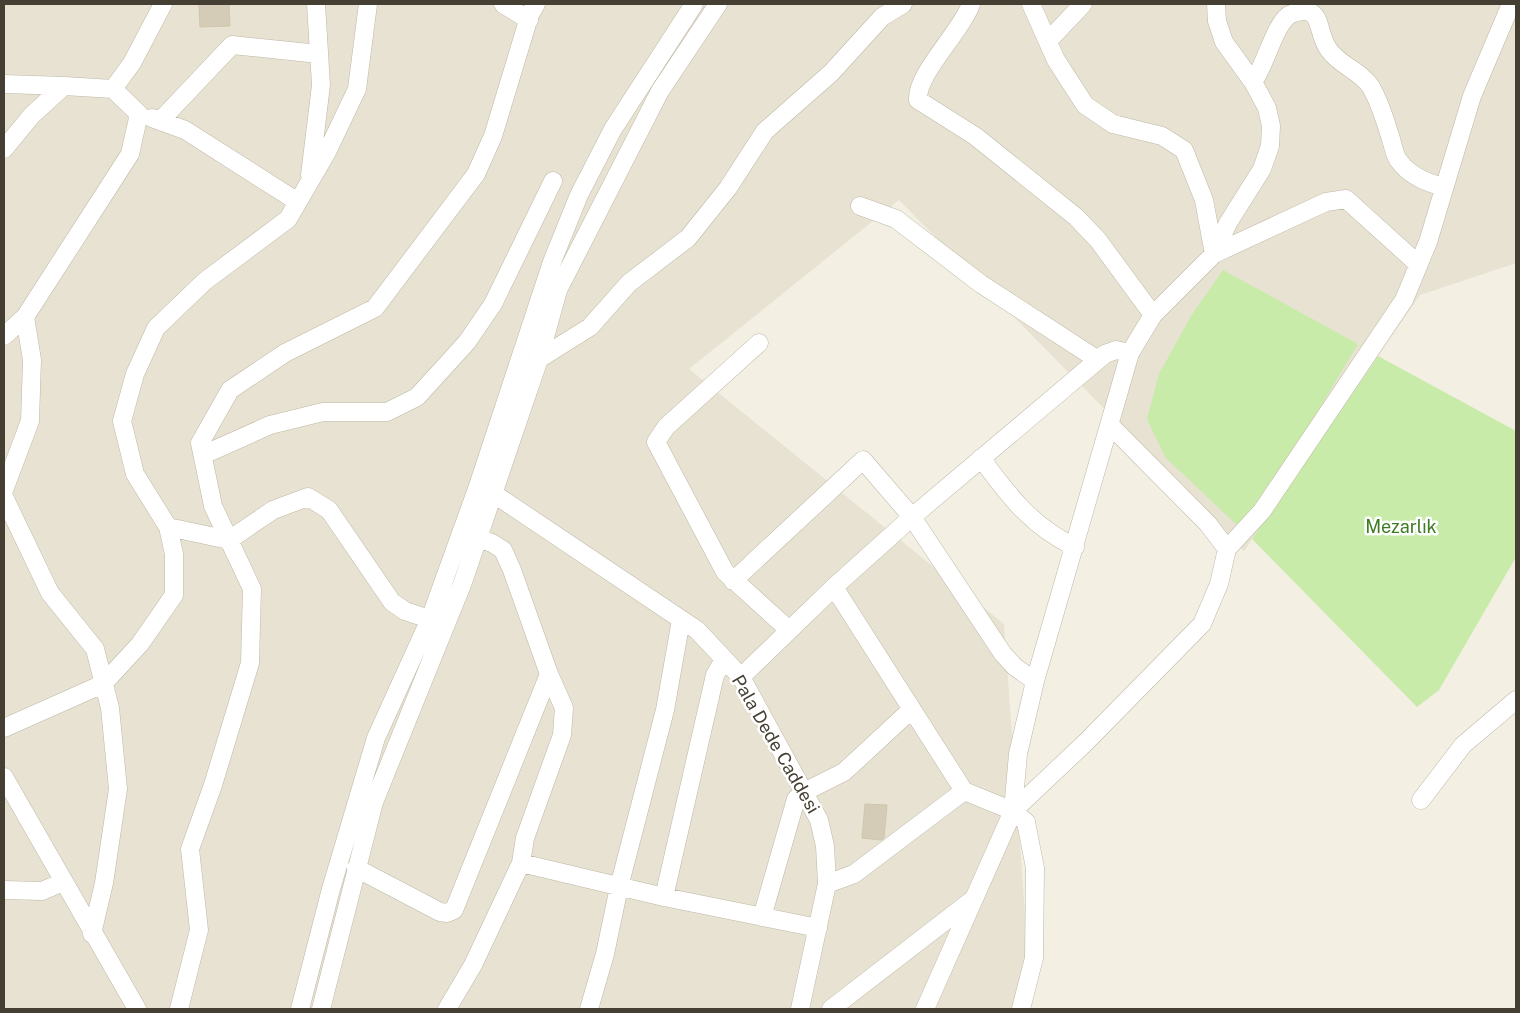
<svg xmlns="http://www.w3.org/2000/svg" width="1520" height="1013" viewBox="0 0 1520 1013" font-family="'Public Sans',sans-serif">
<rect width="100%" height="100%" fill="#f3efe3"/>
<!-- residential -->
<path fill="#e7e2d1" d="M4,4H1516V263L1420,295L1244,551L899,200L689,369L1004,624L1030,982L1024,1009H4Z"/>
<!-- green -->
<path fill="#c8eba9" d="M1223,270L1358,344L1284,467L1238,526L1165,457L1147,419L1159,374L1191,316Z
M1378,356L1516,431V557L1439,690L1417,707L1252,539Z"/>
<!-- building -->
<path fill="#d5ccb8" stroke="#d1c5ab" d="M199,4H229L230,26L200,27Z
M865,804L887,805L884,838L881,840L862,838Z"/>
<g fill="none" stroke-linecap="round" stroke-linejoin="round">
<!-- minor casing -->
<g stroke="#bfb8a5" stroke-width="19">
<path id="minor" d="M368,4L357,89L327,152L288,219L205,281L156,328L135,374L122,421L135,474L168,527L229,540L273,510L308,497L329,510L392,602L405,611L441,623
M503,4L529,20
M971,4C961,32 916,74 918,100L975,136L1076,217L1098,240L1153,315
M1031,4L1056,60L1085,105L1113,124L1162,136L1184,150L1204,200L1214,254L1326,202L1346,199L1418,264
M1048,41L1083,4
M1253,82C1266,64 1274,26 1289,15C1325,0 1315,32 1329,50C1340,66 1360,70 1371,87C1380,103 1385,119 1390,136C1393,144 1394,155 1399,161C1410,176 1427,183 1444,187
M4,84L64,86
M152,118L185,130L298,202
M160,121L232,45L319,54
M4,149L32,115L64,86L113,89
M310,175L321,85L316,4
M860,206L896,219L981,284L1098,360
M4,336L25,317
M759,343L666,427L656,442L725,572L789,630
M539,359L590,327L629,283L688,238L728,188L765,131L831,73L882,17L903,4
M1110,425L1208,524L1227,549
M203,455L270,425L323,412H387L417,397L467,342L493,304L553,181
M981,458C1008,495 1032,527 1075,547
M4,490L30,421L32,360L25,317L130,154L139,114L113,89L132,63L163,4
M485,491L494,494L697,630L741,677L819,820L825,846L827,884L800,1009
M4,497L50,593L95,649L110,708L118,789L104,883L92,934
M733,581L863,460L912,517L1003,654L1015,667L1035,681
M834,587L964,791L1013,811L1026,822L1035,868L1034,958L1021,1009
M741,677L834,587L912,517L1105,354L1116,350L1130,353
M4,728L103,684L140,644L174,595V554L168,527
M4,777L137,1009
M1421,800L1463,745L1516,700
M1013,811L1018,754L1035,681L1130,353L1153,315L1214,254L1228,223L1262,169L1270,146L1271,126L1267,108L1253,82L1224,42L1217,21L1216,4
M521,863L664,897L818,928
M356,868L440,912L447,913L454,910L549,674
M827,884L854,874L964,791
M4,890L42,891L63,882
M664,897L715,675L724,660
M762,917L796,799L804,792L844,772L912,709
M179,1009L199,930L190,849L213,785L250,663L252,589L213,506L200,443L230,390L285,353L375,308L476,174L493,136L530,14L536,4
M300,1009L331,889L376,738L430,619L477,489L552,262L579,195L613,129L694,4
M321,1009L374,802L463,582L539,359L558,290L660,91L718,4
M447,1009L473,965L521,863L525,838L562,735L564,708L549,674L512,570L503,550L492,543L467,535
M589,1009L605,954L619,887L665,710L681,620
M831,1009L971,901
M925,1009L1013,811L1085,743L1202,624L1219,584L1227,549L1262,511L1404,300L1428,242L1472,96L1511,4"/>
</g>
<!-- minor -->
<use href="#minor" stroke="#fff" stroke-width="18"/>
</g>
<g text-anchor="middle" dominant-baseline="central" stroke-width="5" stroke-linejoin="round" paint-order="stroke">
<!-- park labels -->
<g font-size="18" fill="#3e7b23" stroke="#fff">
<text x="1401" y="526">Mezarlık</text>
</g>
<!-- street labels -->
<g font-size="18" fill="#453f33" stroke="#fff">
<text transform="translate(776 744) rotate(60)">Pala Dede Caddesi</text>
</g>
</g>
<!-- border -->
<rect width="1520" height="1013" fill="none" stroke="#453f33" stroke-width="10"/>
</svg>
